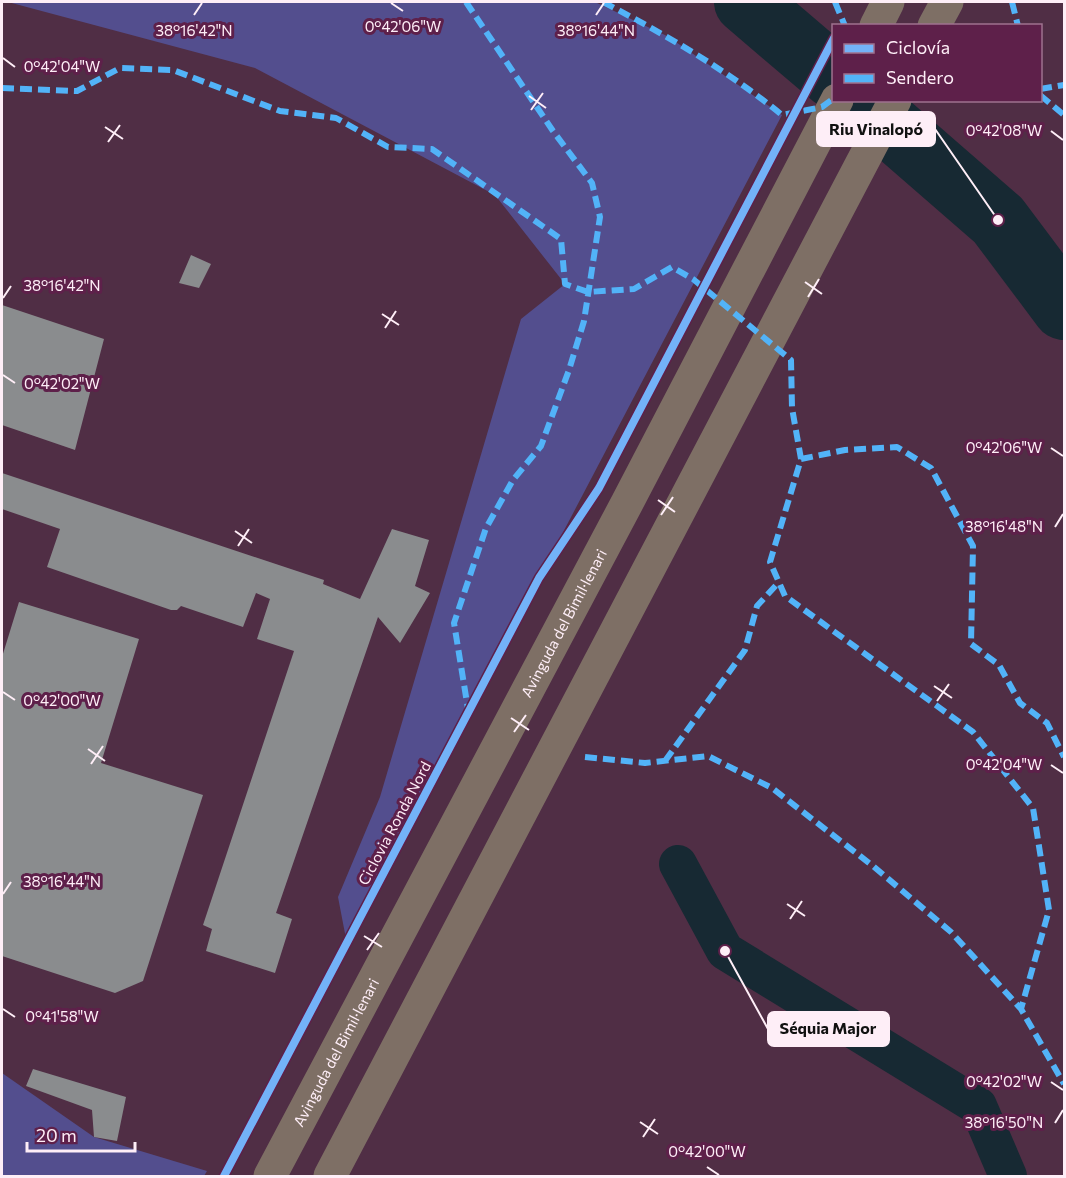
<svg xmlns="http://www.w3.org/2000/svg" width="1066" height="1178" viewBox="0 0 1066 1178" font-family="Commissioner,sans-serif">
<rect width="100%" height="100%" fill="#502e45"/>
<!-- green -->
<path fill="#534e8e" d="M8,2H595L667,36L782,115L347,944L338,897L380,797L521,319L565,284L495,195L255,68Z
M2,1073L94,1137L207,1171L204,1176H2Z"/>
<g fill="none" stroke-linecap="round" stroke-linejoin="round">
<!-- canal -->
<path stroke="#172933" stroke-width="38" d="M678,864L725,951L978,1106L1008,1176"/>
<!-- river -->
<path stroke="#172933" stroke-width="64" d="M746,2L834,77
M860,100L998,220L1064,308"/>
</g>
<!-- building -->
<path fill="#8a8c8e" d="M191,255L211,264L199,288L179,283Z
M2,305L104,339L75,450L2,425Z
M2,473L324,580L323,584L360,599L392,529L429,540L415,586L430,593L400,643L378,617L276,913L292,919L275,973L206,951L212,929L203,925L294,651L257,639L270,599L256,593L243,627L181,606L177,610H171L47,567L60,529L2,509Z
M19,602L139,639L101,763L203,795L143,981L115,993L2,956V657Z
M33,1069L126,1097L117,1141L94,1137L92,1110L26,1086Z"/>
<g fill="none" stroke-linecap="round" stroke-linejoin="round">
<!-- primary -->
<g stroke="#7e6f65" stroke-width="33">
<path d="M876,26L888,2"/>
<path d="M934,26L947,2"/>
<path id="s1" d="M270,1176L627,503L837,100"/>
<path d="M330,1176L895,100"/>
</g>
<!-- quiet -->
<path stroke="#52b3f8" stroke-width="6" stroke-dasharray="12 6" stroke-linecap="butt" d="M466,2L553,131L592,183L600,217L584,321L569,370L541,446L513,480L486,528L454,623L468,709
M603,2C666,35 727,70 782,115L822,107L834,98
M835,2L845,26
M1012,2L1018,26
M2,88L77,91L120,68L173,70L280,111L336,118L388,147L432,149L561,239L565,284L588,292L634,289L672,267L693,279L791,360L792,408L801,459L770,562L785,596L973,732L1033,808L1049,910L1021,1009L1064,1084
M1040,89L1064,85
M1040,95L1064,115
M801,459L845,450L897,447L931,468L973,546L971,644L999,665L1020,703L1047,723L1064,757
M585,757L645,763L708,756L772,788L873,866L951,932L1021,1009
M665,761L745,650L757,606L779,582"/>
<!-- cycleway casing -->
<g stroke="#5e204a" stroke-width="11">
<path id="cycleway" d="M224,1176L539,578L599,488L834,38"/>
</g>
<!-- cycleway -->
<use href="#cycleway" stroke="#73b2f8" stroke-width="8"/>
</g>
<!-- ticks -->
<path fill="none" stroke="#feeef7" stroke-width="2" d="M391,3L403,11M194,15L202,3M596,15L604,3M3,58L15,67M529,96L546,108M531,110L543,93M105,127L123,139M1051,131L1063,140M108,142L120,125M805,282L822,294M808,297L819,279M3,298L11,286M382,314L399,325M385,328L396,311M3,375L15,383M1051,448L1063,456M658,500L675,512M661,515L673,497M1055,527L1063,514M235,531L252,543M238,546L249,529M934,686L952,698M3,692L15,700M937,701L949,684M511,718L529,730M514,732L526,715M88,749L105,761M91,764L103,746M1051,765L1063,773M3,894L11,882M787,904L805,916M790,919L802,901M364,936L382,947M367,950L379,933M3,1009L15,1017M1051,1082L1063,1090M640,1122L658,1134M1055,1123L1063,1110M643,1137L655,1119M707,1167L719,1175"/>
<g text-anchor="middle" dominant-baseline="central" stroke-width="6" stroke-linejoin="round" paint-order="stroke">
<!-- street labels -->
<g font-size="15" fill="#feeef7" stroke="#5e204a">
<text stroke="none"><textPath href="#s1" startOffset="626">Avinguda del Bimil·lenari</textPath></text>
<text transform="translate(394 823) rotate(-62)">Ciclovia Ronda Nord</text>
<text stroke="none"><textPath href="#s1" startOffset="140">Avinguda del Bimil·lenari</textPath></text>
</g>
</g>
<g font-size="15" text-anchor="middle" fill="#feeef7" stroke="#5e204a" stroke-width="6" stroke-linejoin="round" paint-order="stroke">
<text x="403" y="32">0°42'06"W</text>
<text x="194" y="36">38°16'42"N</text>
<text x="596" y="36">38°16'44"N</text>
<text x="62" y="72">0°42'04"W</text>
<text x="1004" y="136">0°42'08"W</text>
<text x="62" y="291">38°16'42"N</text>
<text x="62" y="389">0°42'02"W</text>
<text x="1004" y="453">0°42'06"W</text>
<text x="1004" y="532">38°16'48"N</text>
<text x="62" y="706">0°42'00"W</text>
<text x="1004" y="770">0°42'04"W</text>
<text x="62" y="887">38°16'44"N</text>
<text x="62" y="1022">0°41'58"W</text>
<text x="1004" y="1087">0°42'02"W</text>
<text x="1004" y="1128">38°16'50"N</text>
<text x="707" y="1157">0°42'00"W</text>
</g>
<!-- callouts -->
<path fill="none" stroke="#feeef7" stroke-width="2" d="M998 220L935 129M725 951L768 1029"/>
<g fill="#feeef7" stroke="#5e204a" stroke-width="2">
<circle cx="998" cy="220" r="6"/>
<circle cx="725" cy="951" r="6"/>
</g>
<g fill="#feeef7" stroke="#feeef7" stroke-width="2">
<rect x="817" y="112" width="118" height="34" rx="6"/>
<rect x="768" y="1012" width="121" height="34" rx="6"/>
</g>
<g font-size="16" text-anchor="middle" font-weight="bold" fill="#111">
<text x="876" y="135">Riu Vinalopó</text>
<text x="828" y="1034">Séquia Major</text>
</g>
<!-- border -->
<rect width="1066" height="1178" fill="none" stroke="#feeef7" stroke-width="6"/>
<!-- legend -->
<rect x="832" y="24" width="210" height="78" fill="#5e204a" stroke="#9e728f" stroke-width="1.5"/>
<rect x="844" y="44" width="30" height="9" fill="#73b2f8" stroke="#9e728f" stroke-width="1.5"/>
<text x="886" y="54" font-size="18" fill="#feeef7">Ciclovía</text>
<rect x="844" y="74" width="30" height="9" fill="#52b3f8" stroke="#9e728f" stroke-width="1.5"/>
<text x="886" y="84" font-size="18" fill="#feeef7">Sendero</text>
<!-- scale -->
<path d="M27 1142v9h108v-9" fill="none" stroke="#feeef7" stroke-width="3"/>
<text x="36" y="1142" font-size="18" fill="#feeef7" stroke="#5e204a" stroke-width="4.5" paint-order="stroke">20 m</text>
</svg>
